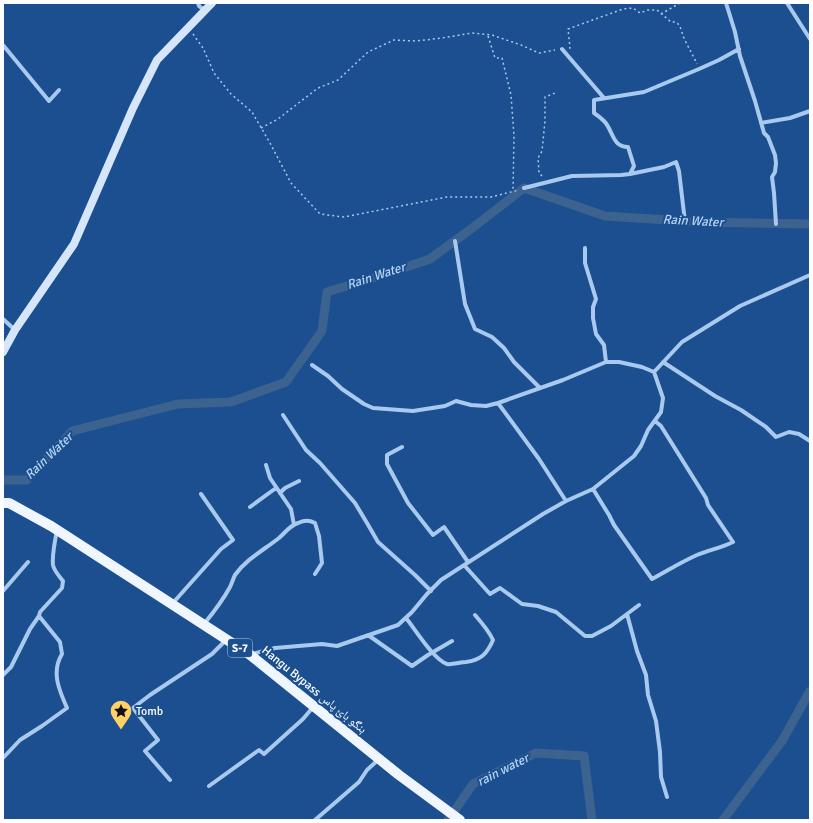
<svg xmlns="http://www.w3.org/2000/svg" width="813" height="823" viewBox="0 0 813 823" font-family="Signika,'Noto Naskh Arabic',sans-serif">
<rect width="100%" height="100%" fill="#1b4f8f"/>
<g fill="none" stroke-linecap="round" stroke-linejoin="round">
<!-- canal -->
<path stroke="#3c6290" stroke-width="9" d="M3,480H27L72,431L178,404L231,402L286,382L322,331L327,292L389,273L430,259L471,229L524,188L605,216L699,222L810,224
M448,820L473,784L536,753L584,756L592,820
M723,820L782,741L810,691"/>
<!-- path -->
<path stroke="#a9c9ee" stroke-width="1.5" stroke-dasharray="2 3" stroke-linecap="butt" d="M661,14L680,3
M193,34L203,48L214,73L231,94L252,112L270,143L291,183L320,214L344,217L447,197H491L519,190
M488,36L495,58H502L511,95L514,136L513,191
M569,48H570L568,29L623,9L633,8L640,13L648,10H657L671,22H676C682,27 681,32 684,38C688,47 693,55 697,64
M261,128L278,119L318,88L338,80L368,52L394,40L416,41L442,38L472,33L492,35L521,45L539,53L555,50
M542,176L539,173L538,158L542,151L545,121V97L555,93"/>
<!-- street -->
<path stroke="#a9c9ee" stroke-width="4" d="M198,3L199,6L204,10
M726,3L735,32L740,56L755,101L764,133L768,137L775,155L776,163L775,172L772,177L774,193L776,224
M787,3L810,39
M3,45L49,101L59,90
M562,49L604,98
M761,123L790,118L810,111
M630,174L664,167L676,162L679,171L685,222
M524,188L572,176L621,175L630,174L634,166L628,147C612,147 613,130 604,121C601,118 597,115 594,113V100L644,92L699,69L719,60L739,49
M455,241L465,304L475,329L492,337L504,348L514,362L540,388
M585,248V263L596,299L593,307V318L596,334L604,345L606,362
M3,319L15,330
M663,362L715,396L741,410L766,427L776,437L789,432L799,434L810,441
M312,365L328,376L342,389L364,404L373,408L413,411L445,406L456,401L471,405L486,406L498,403L563,380L606,362H619L642,367L654,372
M498,403L539,459L566,501
M283,415L306,450L320,463L355,503L367,523L378,542L415,575L431,591
M402,447L387,455V464L408,503L433,535L444,527L468,562
M266,465L270,478L291,509L294,525
M593,489L609,515L614,525L652,579C667,571 681,562 697,555C709,550 721,548 733,542L708,505L706,498L661,426L655,421
M280,493L285,488L299,481
M250,507L276,488
M464,565L490,594L500,588L522,604L538,606L556,612L585,636H592L611,626L639,605
M3,591L28,562
M172,604L221,549L233,540L201,494
M627,614L637,651L646,675L648,695L656,721L660,752L661,777L667,797
M406,618C415,629 434,660 447,664C452,665 461,662 466,662C481,660 487,654 493,640C489,631 482,623 475,615
M204,624C213,613 223,600 230,587C232,583 233,579 235,575C246,559 264,550 279,538C286,532 289,526 298,523C305,520 309,520 315,523L319,536L322,563L315,574
M368,635L412,666L428,655L452,641
M252,654L275,648L322,644L337,646L398,625L412,612L427,594L441,580L543,514L566,501L593,489L634,456L641,446L648,430L661,412L663,398L654,372L682,342L740,306L810,275
M3,675L11,667L30,629L39,616
M3,758L20,740L42,726L67,708C59,690 51,672 62,654L60,642L39,616L40,612L62,588L63,581C60,577 54,571 53,565C52,557 55,539 57,531
M170,780L145,751L158,740L133,708L150,695L212,654L226,640
M209,786L259,750L264,754L303,719L314,706
M315,820L359,782L367,770L379,759"/>
<!-- secondary -->
<path stroke="#d6e6fa" stroke-width="8" d="M3,352L15,330L74,244L133,108L157,60L212,3"/>
<!-- primary -->
<path stroke="#f0f6ff" stroke-width="10" d="M3,503H9L51,526L249,654L399,775L460,820"/>
</g>
<!-- icons -->
<defs>
<g id="sight-pin" transform="scale(1.15)"><path d="M0 17L-7.5 6A9.5 9.5 0 1 1 7.5 6Z" fill="#ffd166" stroke="#1b4f8f"/><path d="M0-6L1.8-2.2L6-1.7L2.9 1.2L3.7 5.4L0 3.3L-3.7 5.4L-2.9 1.2L-6-1.7L-1.8-2.2Z" fill="#111"/></g>
</defs>
<g fill-rule="evenodd">
<use href="#sight-pin" x="121" y="711"/>
</g>
<g text-anchor="middle" dominant-baseline="central" stroke-width="4" stroke-linejoin="round" paint-order="stroke">
<!-- shield labels -->
<rect fill="#1b4f8f" stroke="#bbcadd" stroke-width="1" x="228" y="639" width="24" height="18" rx="3"/>
<g font-size="11" font-weight="bold" fill="#fff">
<text x="240" y="648">S-7</text>
</g>
<!-- street labels -->
<g font-size="12" fill="#fff" stroke="#1b4f8f">
<text transform="translate(314 690) rotate(39)">Hangu Bypass ہنگو بائ پاس</text>
</g>
<!-- poi labels -->
<g font-size="12" fill="#fff" stroke="#1b4f8f" text-anchor="start">
<text x="136" y="711">Tomb</text>
</g>
<!-- water labels -->
<g font-size="13" font-style="italic" fill="#b5d3f5" stroke="#1b4f8f">
<text transform="translate(693 221) rotate(3)">Rain Water</text>
<text transform="translate(376 276) rotate(-18)">Rain Water</text>
<text transform="translate(49 456) rotate(-44)">Rain Water</text>
<text transform="translate(503 770) rotate(-27)">rain water</text>
</g>
</g>
<!-- border -->
<rect width="813" height="823" fill="none" stroke="#ffffff" stroke-width="8"/>
</svg>
